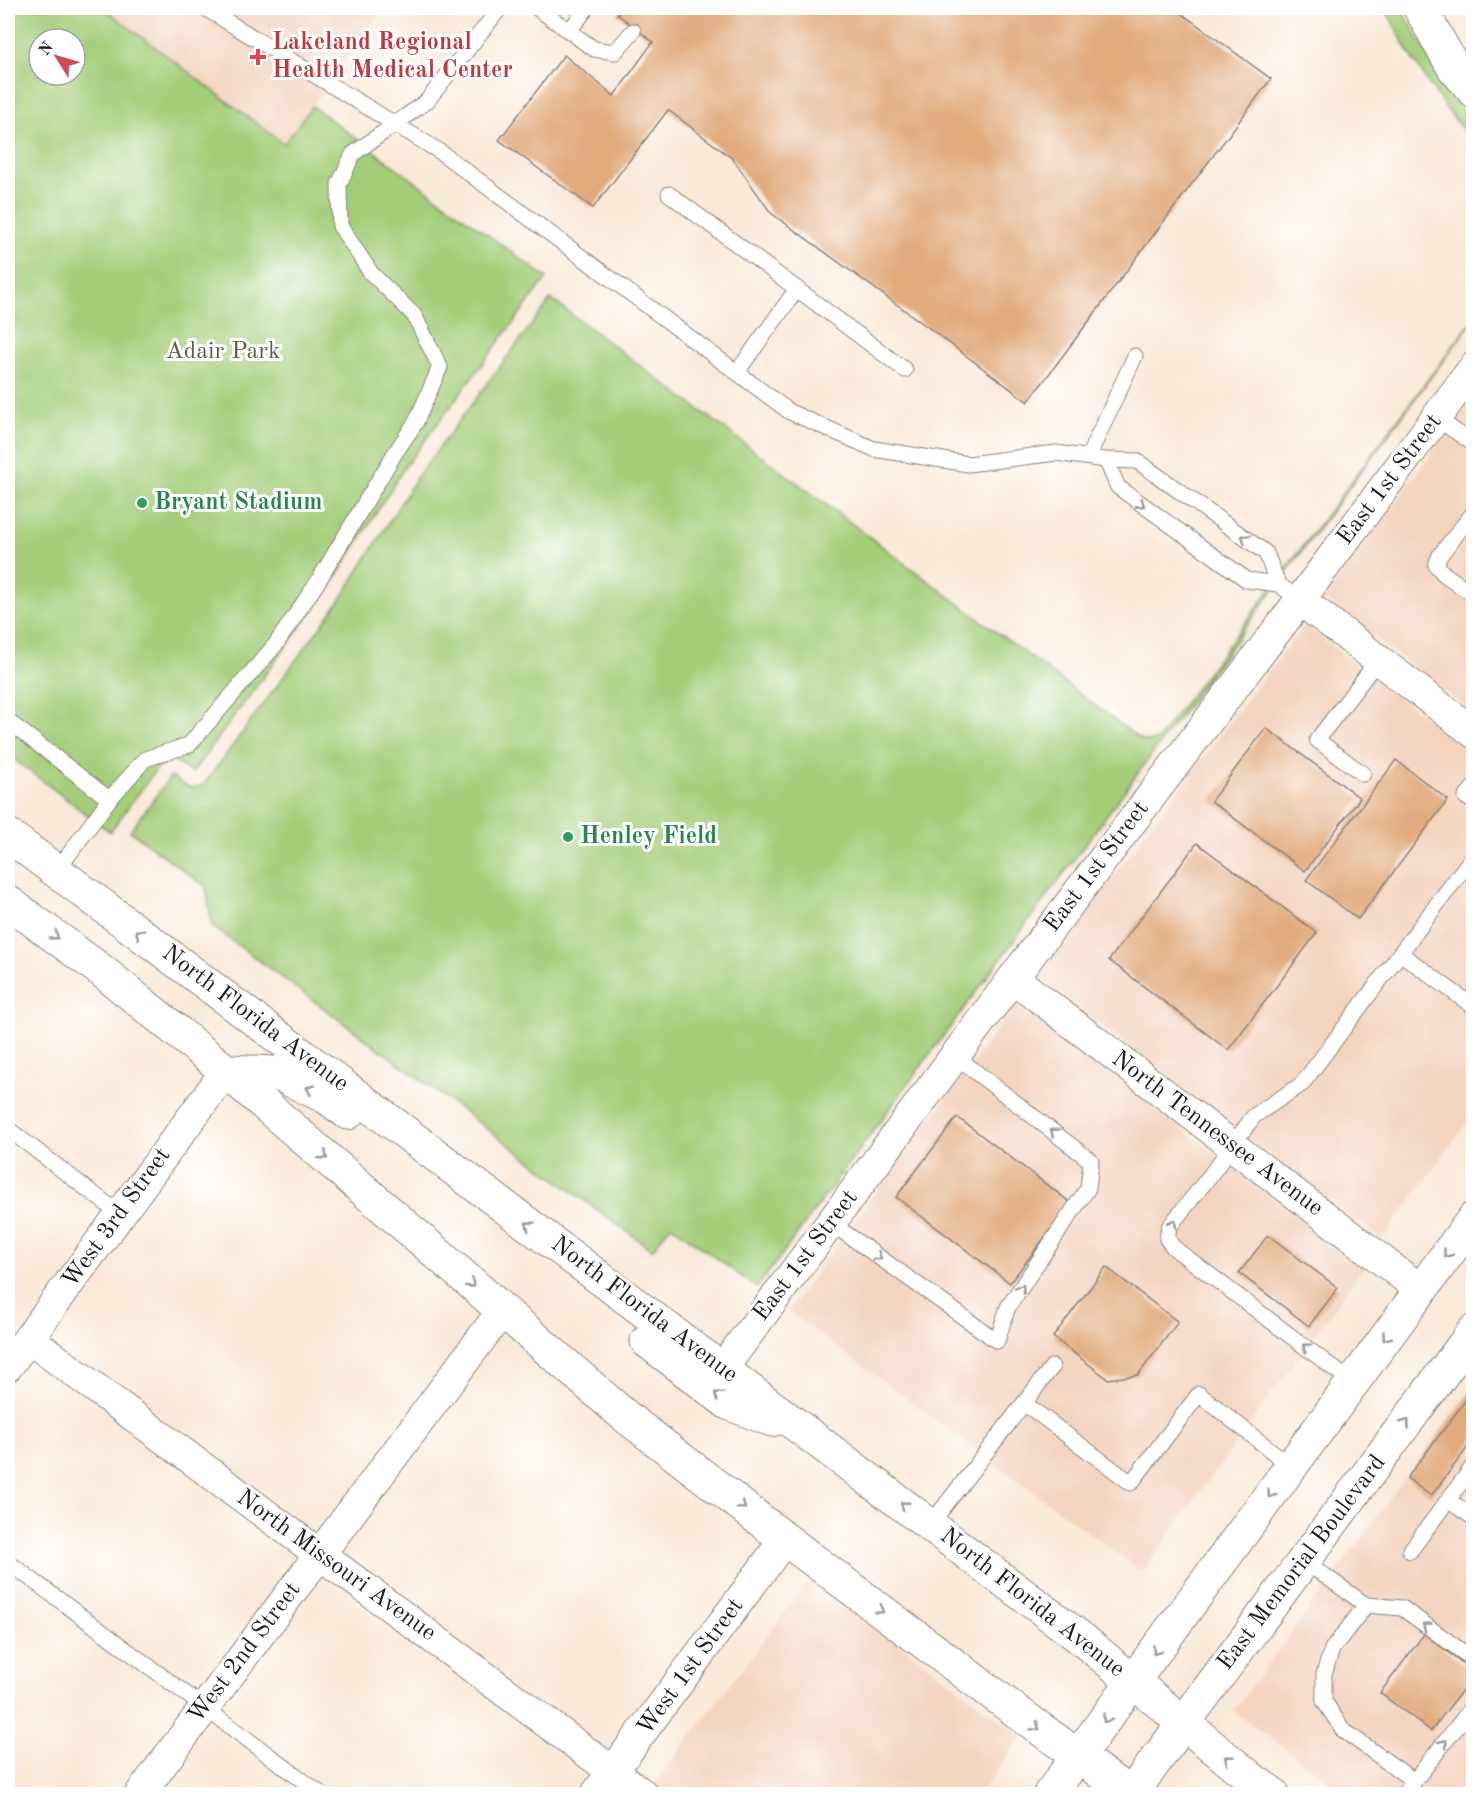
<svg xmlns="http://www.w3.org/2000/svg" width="1481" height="1802" viewBox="0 0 1481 1802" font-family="'Old Standard TT',serif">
<rect width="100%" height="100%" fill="#fff"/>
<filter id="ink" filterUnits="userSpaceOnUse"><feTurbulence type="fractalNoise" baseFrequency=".0167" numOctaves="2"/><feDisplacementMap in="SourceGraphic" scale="12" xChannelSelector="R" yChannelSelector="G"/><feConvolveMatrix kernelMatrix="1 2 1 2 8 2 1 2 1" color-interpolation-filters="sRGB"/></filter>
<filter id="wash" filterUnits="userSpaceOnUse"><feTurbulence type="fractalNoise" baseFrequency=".008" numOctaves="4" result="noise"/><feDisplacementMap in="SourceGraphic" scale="24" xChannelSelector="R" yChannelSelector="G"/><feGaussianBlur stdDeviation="1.35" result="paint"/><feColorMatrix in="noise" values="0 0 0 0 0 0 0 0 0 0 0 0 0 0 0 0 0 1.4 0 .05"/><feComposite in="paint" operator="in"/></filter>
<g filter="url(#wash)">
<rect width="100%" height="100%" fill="#f9e9d8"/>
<!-- built -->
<path fill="#f3d4bf" d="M103,8H385L284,144Z
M1473,398V713L1324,599Z
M1304,625L1473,754V1114L1382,1240L1037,976Z
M1017,1002L1364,1267L1142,1572L788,1311Z
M1473,1386V1794H1347L1233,1711Z
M811,1578L1022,1736L980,1794H669L655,1783Z"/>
<!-- green -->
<path fill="#a3cd79" stroke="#60744a" stroke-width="1.5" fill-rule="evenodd" d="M8,8H103L284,144L312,106L547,278L404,468L328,590L192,773L166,756L110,832L8,755ZM39,39H75V75H39Z
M1385,8H1401L1441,78L1473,117V142C1438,101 1409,56 1385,8Z
M551,299L1140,739L1148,742L1157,740L1473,320L757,1288L671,1225L652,1250L212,926L206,887L130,831L171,776C183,784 190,793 205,783L341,599L417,477Z"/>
<g id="blocks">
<!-- building -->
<path fill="#e1aa7d" d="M623,8H1174L1271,79L1028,402L925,325L771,213L733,159L668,110L593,208L499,140L564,55L614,96L653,42L617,14Z
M1266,728L1360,798L1305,871L1211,801Z
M1396,760L1448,800L1358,919L1306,880Z
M1197,843L1317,933L1228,1050L1109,960Z
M957,1117L1071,1203L1010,1283L896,1197Z
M1268,1235L1338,1288L1309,1326L1239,1273Z
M1106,1267L1178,1322L1138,1375L1108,1379L1053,1337Z
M1474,1389V1439L1431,1496L1407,1478Z
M1424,1634L1474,1672V1675L1431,1731L1380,1693Z"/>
</g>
</g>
<g filter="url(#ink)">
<use href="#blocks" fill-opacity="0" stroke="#8a827a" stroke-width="1.5"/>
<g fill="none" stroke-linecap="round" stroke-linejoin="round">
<!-- service casing -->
<g stroke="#8a827a" stroke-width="17">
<path id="service" d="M205,8L439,151L790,412L874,449L968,464L1056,453L1106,460L1137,461L1266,553L1278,584
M537,8L594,49L615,52L633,31
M569,31L587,8
M669,194L797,289
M737,372L797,289L905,370
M1436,418L1474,444
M1088,457L1135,356
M1106,460L1118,487L1247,580L1278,584L1300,600
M1474,512L1440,555L1436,565L1444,574L1474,595
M8,721L109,799
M1363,774L1317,740L1378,660
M1474,787L1466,797L1474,802
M56,872L108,801L145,759L189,745L276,644L317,583L395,453L416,422L440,367L414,315L371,273L340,226L339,184L353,154L427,101L500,8
M1400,953L1474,1007
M8,1129L120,1214
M831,1223L997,1341L1008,1307L1088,1188L1091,1161L955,1056
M1353,1383L1174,1248L1167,1239L1169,1227L1206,1181L1254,1116L1302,1084L1474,855
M1024,1403L1131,1483L1199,1394L1292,1467
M1474,1465L1448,1500L1474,1518
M930,1525L1052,1367
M1410,1551L1448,1500
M1304,1561L1366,1605L1402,1608L1474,1660
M8,1562L321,1794
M1366,1605L1332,1649L1324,1674V1701L1343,1730L1414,1781
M1404,1794L1474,1705"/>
</g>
<!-- minor casing -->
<g stroke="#8a827a" stroke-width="32">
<path id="minor" d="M1300,600L1474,733
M1013,978L1421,1290
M28,1338L643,1794
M8,1366L226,1071
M722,1369L1013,978L1300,600L1474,367
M140,1794L502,1311
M596,1794L785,1539"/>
</g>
<!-- primary casing -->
<g stroke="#8a827a" stroke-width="35">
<path id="primary" d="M1420,8L1454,68L1474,91
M8,835L1078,1636L1253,1780L1273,1794
M8,902L102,971L226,1071L625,1416L785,1539L1020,1714L1130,1794
M226,1071L276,1073L326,1097L348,1113
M647,1341L728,1403L772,1420
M1050,1794L1474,1218
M1131,1794L1474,1331"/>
</g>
<!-- service -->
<use href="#service" stroke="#fff" stroke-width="15"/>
<!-- minor -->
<use href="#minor" stroke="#fff" stroke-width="30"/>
<!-- primary -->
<use href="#primary" stroke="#fff" stroke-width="33"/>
</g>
<!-- one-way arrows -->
<defs><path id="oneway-chevron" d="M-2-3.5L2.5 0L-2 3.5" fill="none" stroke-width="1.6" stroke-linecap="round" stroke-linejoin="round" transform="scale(1.5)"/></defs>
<g stroke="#999">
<use href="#oneway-chevron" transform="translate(1141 504) rotate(36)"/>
<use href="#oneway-chevron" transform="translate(1245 538) rotate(-145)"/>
<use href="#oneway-chevron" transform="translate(139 933) rotate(-143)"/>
<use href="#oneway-chevron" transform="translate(55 936) rotate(36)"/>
<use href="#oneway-chevron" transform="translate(310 1089) rotate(-154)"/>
<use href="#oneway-chevron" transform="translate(1054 1132) rotate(-143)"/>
<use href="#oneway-chevron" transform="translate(324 1156) rotate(41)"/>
<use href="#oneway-chevron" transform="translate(1173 1223) rotate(-58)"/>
<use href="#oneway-chevron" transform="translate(529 1225) rotate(-143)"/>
<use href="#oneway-chevron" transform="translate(1447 1254) rotate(126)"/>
<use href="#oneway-chevron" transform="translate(878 1257) rotate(35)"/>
<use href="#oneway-chevron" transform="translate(471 1284) rotate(41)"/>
<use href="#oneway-chevron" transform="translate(1021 1288) rotate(-56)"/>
<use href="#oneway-chevron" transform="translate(1386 1337) rotate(126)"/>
<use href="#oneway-chevron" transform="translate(1306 1347) rotate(-143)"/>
<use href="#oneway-chevron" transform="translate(718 1395) rotate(-143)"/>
<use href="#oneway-chevron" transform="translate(1406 1423) rotate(-54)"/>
<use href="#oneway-chevron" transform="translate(1271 1494) rotate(126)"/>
<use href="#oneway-chevron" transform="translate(904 1505) rotate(-143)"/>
<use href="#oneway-chevron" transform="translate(742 1506) rotate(37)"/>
<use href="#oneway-chevron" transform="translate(880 1610) rotate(37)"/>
<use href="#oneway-chevron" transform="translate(1426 1626) rotate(-144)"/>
<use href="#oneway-chevron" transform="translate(1156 1651) rotate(126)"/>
<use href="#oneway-chevron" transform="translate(1106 1719) rotate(126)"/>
<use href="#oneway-chevron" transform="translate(1036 1727) rotate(36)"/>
<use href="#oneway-chevron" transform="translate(1444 1743) rotate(-52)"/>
<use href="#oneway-chevron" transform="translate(1228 1759) rotate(-141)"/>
</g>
</g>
<!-- markers -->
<path fill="#e0444e" stroke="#fff" stroke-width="2" d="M255 48h6v6h6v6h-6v6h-6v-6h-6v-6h6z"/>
<g fill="#2e9e5b" stroke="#fff" stroke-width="2">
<circle cx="142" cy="503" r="6"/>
<circle cx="568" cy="837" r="6"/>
</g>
<g text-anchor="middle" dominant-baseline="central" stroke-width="6" stroke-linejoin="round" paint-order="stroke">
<!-- health labels -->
<g font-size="24" font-weight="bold" fill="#be3a42" stroke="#fff" text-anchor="start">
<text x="272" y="43">Lakeland Regional<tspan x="272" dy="28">Health Medical Center</tspan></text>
</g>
<!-- park labels -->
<g font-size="24" fill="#526341" stroke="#fff">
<text x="223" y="352">Adair Park</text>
</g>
<!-- street labels -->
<g font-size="24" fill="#1c1c1c" stroke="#fff">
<text transform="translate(1390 480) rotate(-53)">East 1st Street</text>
<text transform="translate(1097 867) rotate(-53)">East 1st Street</text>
<text transform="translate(255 1019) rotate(37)">North Florida Avenue</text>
<text transform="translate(1217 1134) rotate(37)">North Tennessee Avenue</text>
<text transform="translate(117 1218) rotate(-54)">West 3rd Street</text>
<text transform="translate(806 1256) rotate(-53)">East 1st Street</text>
<text transform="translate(644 1310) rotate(37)">North Florida Avenue</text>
<text transform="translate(1302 1563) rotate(-53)">East Memorial Boulevard</text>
<text transform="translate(336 1566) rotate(36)">North Missouri Avenue</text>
<text transform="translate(1032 1603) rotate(38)">North Florida Avenue</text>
<text transform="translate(245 1653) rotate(-53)">West 2nd Street</text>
<text transform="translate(691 1667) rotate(-54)">West 1st Street</text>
</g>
<!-- leisure labels -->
<g font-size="24" font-weight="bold" fill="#27864d" stroke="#fff" text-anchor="start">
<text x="154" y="503">Bryant Stadium</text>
<text x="580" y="837">Henley Field</text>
</g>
</g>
<!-- margin -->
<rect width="1481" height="1802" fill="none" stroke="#fff" stroke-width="30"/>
<!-- north arrow -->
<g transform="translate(57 57) rotate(307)"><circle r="28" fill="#ffffff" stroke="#a4a4a4" stroke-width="1.5"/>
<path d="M0-4.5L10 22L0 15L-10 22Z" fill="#d1495b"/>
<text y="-9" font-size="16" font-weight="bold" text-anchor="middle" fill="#1c1c1c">N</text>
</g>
</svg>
